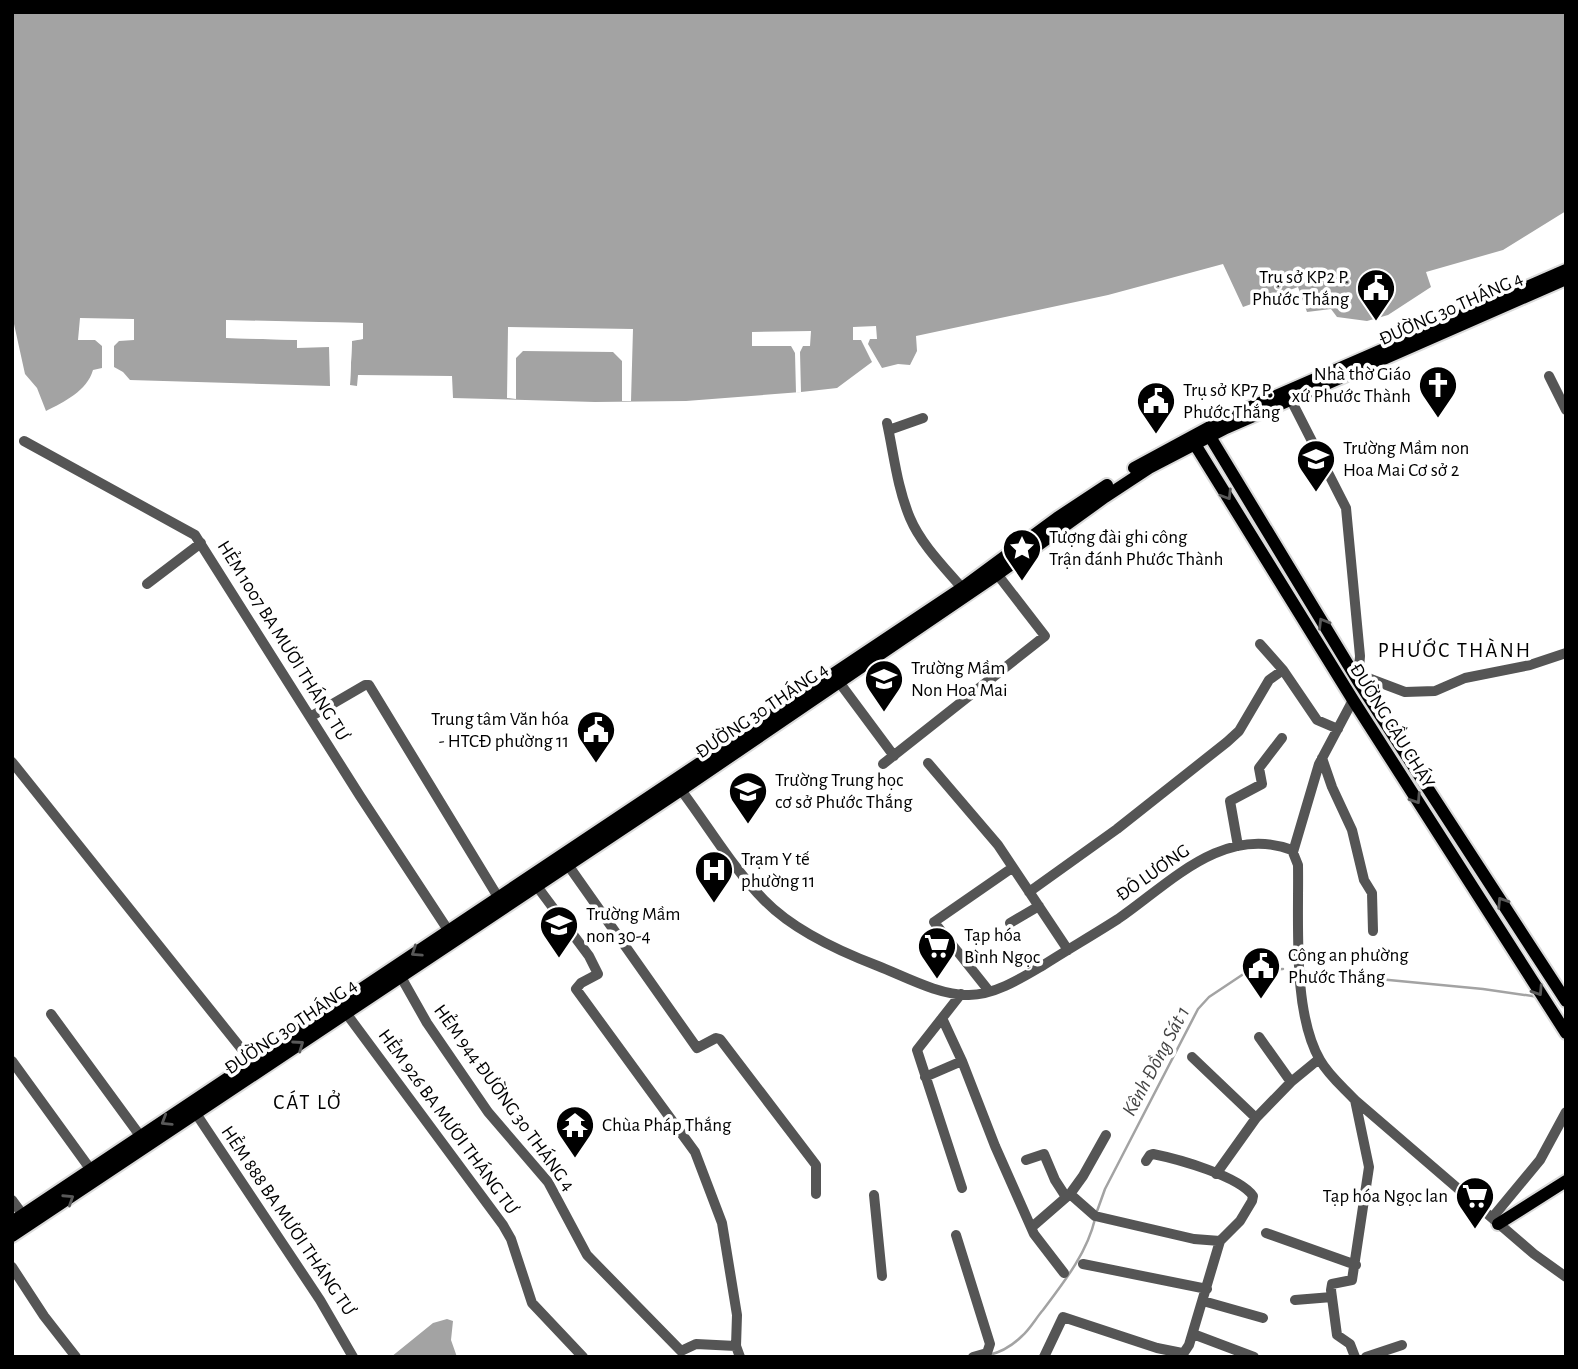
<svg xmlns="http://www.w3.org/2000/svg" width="1578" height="1369" viewBox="0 0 1578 1369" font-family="'Alegreya Sans',sans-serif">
<rect width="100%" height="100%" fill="#fff"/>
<!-- water -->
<path fill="#a3a3a3" d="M12,12H1566V211L1503,250L1426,272L1431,287L1388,315L1367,321L1337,317L1331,309L1307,312L1298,287L1243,307L1223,264L1108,295L916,336L917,351L910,365L898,364L882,368L868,344L870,339H877L876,326L853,327V340H861L872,362L837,388L801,392L686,401L595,402L453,398L452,376L358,375L357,386L350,385L352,340L363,339L362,323L226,321V338L297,340V348L329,347L330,386L130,380L123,372L114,367V346L119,341L134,340V319L80,318L78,340H95L102,346V368L93,370C87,391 64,402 46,411L37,388L25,374L14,324H12Z
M447,1319L453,1321L451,1340L457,1357H391L433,1323Z"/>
<!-- pier -->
<path fill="#fff" d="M226,320L363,323V339L352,341L350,385H347L348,340L351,337L359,336V326L229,324L230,335L297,337L300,340L226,338Z
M508,327L633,329L631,401H622V361L613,352L523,351L516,358V399L507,398Z
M811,331L810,346H803L800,352L801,392L796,393L795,353L791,346H752V332Z"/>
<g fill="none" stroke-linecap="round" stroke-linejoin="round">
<!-- stream -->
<path stroke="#a3a3a3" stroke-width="2.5" d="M1305,972L1483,989L1539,997
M1096,1214L1105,1189L1198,1009L1209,997L1248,971L1283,969
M989,1355C1001,1352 1013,1345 1022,1336C1030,1329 1036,1318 1043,1310C1064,1282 1087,1253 1095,1219"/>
<!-- major casing -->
<g stroke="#dbdbdb" stroke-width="16">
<path id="major" d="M1206,430L1358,681L1566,1001
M1191,438L1353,700L1566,1033
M1134,468L1230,416L1566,270
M12,1222L962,588L1057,518L1107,485
M1498,1224L1566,1181
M12,1236L681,790L998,574L1105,497L1149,468L1226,428L1566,279"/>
</g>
<!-- minor -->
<path stroke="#555" stroke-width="10" d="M1549,376L1566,410
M1291,400L1346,508L1360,656L1358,681
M887,423C894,455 897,487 910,518C921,544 944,567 962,588
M889,430L923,418
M24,441L195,535L360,796L448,930
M147,584L201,543
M1260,644L1283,670
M1360,675L1405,692L1435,691L1465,678L1530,665L1566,653
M839,682L894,756
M310,717L365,685H369L498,897
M1322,758L1332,787L1352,830L1364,880L1372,893L1373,931
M12,762L252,1062
M928,763L998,845L1068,950
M883,764L1045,636L994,570
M678,786C707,824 731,866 764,900C792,929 841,952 878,966C906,977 938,995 969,995C994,995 1020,979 1042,966C1067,950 1093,935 1118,919C1169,884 1223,824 1292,850L1298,865C1299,921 1292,1012 1320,1060C1329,1076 1343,1087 1355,1100L1534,1254L1566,1277
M1238,846L1230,801L1262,784L1259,768L1282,738
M1293,852L1319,764L1353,700
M568,865L697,1048L716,1038L720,1039L816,1165V1194
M536,885L589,956L598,974L581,983L576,989L695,1152L722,1223L737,1315L736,1346L740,1357
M1029,892L1117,829L1227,742L1239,731L1269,680L1283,670L1317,720L1338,729
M1010,923L1039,906
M401,977L427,1023L488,1112L548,1182L587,1255L681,1351L696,1344L736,1346
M989,991L934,922L1012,868
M961,994L917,1050L962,1188
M346,1013L503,1225L511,1239L532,1303L583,1357
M51,1014L141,1137
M942,1018L962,1061
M1259,1037L1291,1082
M1192,1057L1256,1118
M12,1061L91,1170
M925,1077L962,1061L995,1146L1034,1234L1064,1273
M1355,1100L1369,1167L1352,1280L1332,1284L1331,1290L1337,1335L1350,1344L1355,1357
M193,1109L320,1300L353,1357
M1026,1160L1044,1154L1055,1180L1066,1197
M1146,1161L1150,1155L1153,1154C1178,1159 1239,1176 1253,1196L1252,1201L1240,1221L1220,1241L1189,1345L1181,1357
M1216,1174L1256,1118L1291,1082L1319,1059
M1070,1194L1095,1216L1194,1239L1220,1241
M874,1195L882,1276
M12,1200L23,1215
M1492,1218L1540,1160L1566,1112
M1032,1227L1070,1194L1083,1176L1106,1135
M1266,1233L1356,1265
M956,1235L990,1344L987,1353L973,1357
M1083,1264L1207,1289
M12,1267L44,1316L76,1357
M1295,1300L1332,1297
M1203,1301L1263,1318
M1193,1334L1254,1357
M1044,1357L1063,1317L1157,1348L1182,1353
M1366,1357L1402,1345"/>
<!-- major -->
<use href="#major" stroke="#000" stroke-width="12"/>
</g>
<!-- one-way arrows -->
<defs><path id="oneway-chevron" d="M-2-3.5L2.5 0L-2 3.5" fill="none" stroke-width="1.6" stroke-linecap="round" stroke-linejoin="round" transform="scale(1.75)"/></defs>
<g stroke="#595959">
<use href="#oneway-chevron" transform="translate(1227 495) rotate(58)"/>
<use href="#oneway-chevron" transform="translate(1323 623) rotate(-121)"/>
<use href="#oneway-chevron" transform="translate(1416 799) rotate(57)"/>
<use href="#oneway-chevron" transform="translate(1502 902) rotate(-123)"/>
<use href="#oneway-chevron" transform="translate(416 952) rotate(146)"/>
<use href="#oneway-chevron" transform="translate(1538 991) rotate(57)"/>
<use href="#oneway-chevron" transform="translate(299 1045) rotate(-35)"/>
<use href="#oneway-chevron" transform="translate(166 1121) rotate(148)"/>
<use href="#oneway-chevron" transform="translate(69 1199) rotate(-33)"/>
</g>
<!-- icons -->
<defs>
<g id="civic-pin" transform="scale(2.0125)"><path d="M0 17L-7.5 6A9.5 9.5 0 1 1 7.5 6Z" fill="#000" stroke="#fff"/><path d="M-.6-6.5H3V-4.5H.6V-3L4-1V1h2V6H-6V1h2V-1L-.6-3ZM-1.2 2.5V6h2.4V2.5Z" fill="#fff"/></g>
<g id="church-pin" transform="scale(2.0125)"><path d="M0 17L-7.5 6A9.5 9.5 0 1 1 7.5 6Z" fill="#000" stroke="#fff"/><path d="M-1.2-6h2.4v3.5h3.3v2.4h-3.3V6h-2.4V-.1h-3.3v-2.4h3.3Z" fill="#fff"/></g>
<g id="school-pin" transform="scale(2.0125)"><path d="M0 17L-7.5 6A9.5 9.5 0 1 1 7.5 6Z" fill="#000" stroke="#fff"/><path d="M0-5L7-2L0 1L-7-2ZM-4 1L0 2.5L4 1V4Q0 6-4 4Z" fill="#fff"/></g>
<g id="sight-pin" transform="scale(2.0125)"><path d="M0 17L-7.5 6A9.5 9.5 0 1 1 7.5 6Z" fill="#000" stroke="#fff"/><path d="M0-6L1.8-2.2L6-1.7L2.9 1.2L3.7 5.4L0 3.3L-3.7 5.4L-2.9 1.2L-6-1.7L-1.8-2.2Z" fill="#fff"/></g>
<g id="hospital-pin" transform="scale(2.0125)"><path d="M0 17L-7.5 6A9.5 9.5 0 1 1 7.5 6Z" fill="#000" stroke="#fff"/><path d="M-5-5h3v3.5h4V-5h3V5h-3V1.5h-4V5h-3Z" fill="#fff"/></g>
<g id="supermarket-pin" transform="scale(2.0125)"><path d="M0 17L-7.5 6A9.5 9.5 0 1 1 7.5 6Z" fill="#000" stroke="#fff"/><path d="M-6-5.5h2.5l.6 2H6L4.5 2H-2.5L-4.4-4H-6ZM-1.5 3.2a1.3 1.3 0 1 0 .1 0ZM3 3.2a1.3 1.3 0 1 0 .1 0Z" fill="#fff"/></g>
<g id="temple-pin" transform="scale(2.0125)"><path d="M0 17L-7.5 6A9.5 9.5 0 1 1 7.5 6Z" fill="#000" stroke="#fff"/><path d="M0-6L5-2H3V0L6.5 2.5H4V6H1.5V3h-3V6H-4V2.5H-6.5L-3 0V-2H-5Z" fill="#fff"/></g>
</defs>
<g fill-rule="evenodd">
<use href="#civic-pin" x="1376" y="288"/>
<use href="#church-pin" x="1438" y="385"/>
<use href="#civic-pin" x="1156" y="401"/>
<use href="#school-pin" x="1316" y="459"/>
<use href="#sight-pin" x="1022" y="548"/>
<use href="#school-pin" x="884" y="679"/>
<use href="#civic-pin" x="596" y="730"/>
<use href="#school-pin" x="748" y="791"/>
<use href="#hospital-pin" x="714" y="870"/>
<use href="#school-pin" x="559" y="925"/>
<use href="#supermarket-pin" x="937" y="946"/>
<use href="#civic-pin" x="1261" y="966"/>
<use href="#temple-pin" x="575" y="1125"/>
<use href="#supermarket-pin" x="1475" y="1196"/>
</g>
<g text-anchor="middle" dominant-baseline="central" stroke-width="7" stroke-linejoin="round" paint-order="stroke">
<!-- poi labels -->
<g font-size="19" fill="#000" stroke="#fff" text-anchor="start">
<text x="1349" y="277" text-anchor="end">Trụ sở KP2 P.<tspan x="1349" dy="22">Phước Thắng</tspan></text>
<text x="1411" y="374" text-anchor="end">Nhà thờ Giáo<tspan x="1411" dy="22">xứ Phước Thành</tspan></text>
<text x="1183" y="390">Trụ sở KP7 P.<tspan x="1183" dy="22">Phước Thắng</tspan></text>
<text x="1343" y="448">Trường Mầm non<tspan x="1343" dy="22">Hoa Mai Cơ sở 2</tspan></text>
<text x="1049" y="537">Tượng đài ghi công<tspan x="1049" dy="22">Trận đánh Phước Thành</tspan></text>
<text x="911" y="668">Trường Mầm<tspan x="911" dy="22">Non Hoa Mai</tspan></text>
<text x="569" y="719" text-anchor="end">Trung tâm Văn hóa<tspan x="569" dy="22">- HTCĐ phường 11</tspan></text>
<text x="775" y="780">Trường Trung học<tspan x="775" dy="22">cơ sở Phước Thắng</tspan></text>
<text x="741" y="859">Trạm Y tế<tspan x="741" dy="22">phường 11</tspan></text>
<text x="586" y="914">Trường Mầm<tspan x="586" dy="22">non 30-4</tspan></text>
<text x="964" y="935">Tạp hóa<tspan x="964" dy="22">Bình Ngọc</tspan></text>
<text x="1288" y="955">Công an phường<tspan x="1288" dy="22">Phước Thắng</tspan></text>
<text x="602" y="1125">Chùa Pháp Thắng</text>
<text x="1448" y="1196" text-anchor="end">Tạp hóa Ngọc lan</text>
</g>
<!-- street labels -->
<g font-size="19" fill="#000" stroke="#fff">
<text transform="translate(1451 309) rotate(-24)">ĐƯỜNG 30 THÁNG 4</text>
<text transform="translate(283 641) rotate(58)">HẺM 1007 BA MƯƠI THÁNG TƯ</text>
<text transform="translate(762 711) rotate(-34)">ĐƯỜNG 30 THÁNG 4</text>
<text transform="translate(1392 726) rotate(58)">ĐƯỜNG CẦU CHÁY</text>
<text transform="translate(1153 873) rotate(-35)">ĐÔ LƯƠNG</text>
<text transform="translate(291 1027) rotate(-34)">ĐƯỜNG 30 THÁNG 4</text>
<text transform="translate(504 1098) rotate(54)">HẺM 944 ĐƯỜNG 30 THÁNG 4</text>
<text transform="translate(448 1122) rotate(54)">HẺM 926 BA MƯƠI THÁNG TƯ</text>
<text transform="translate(288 1221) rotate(56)">HẺM 888 BA MƯƠI THÁNG TƯ</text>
</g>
<!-- neighbourhood labels -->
<g font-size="21" letter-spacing="2" fill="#000" stroke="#fff">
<text x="1455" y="650">PHƯỚC THÀNH</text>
<text x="308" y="1102">CÁT LỞ</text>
</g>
<!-- water labels -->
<g font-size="21" font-style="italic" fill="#444" stroke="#fff">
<text transform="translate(1156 1061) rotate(-62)">Kênh Đồng Sát 1</text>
</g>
</g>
<!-- border -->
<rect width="1578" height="1369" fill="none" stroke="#000000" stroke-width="28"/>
</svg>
